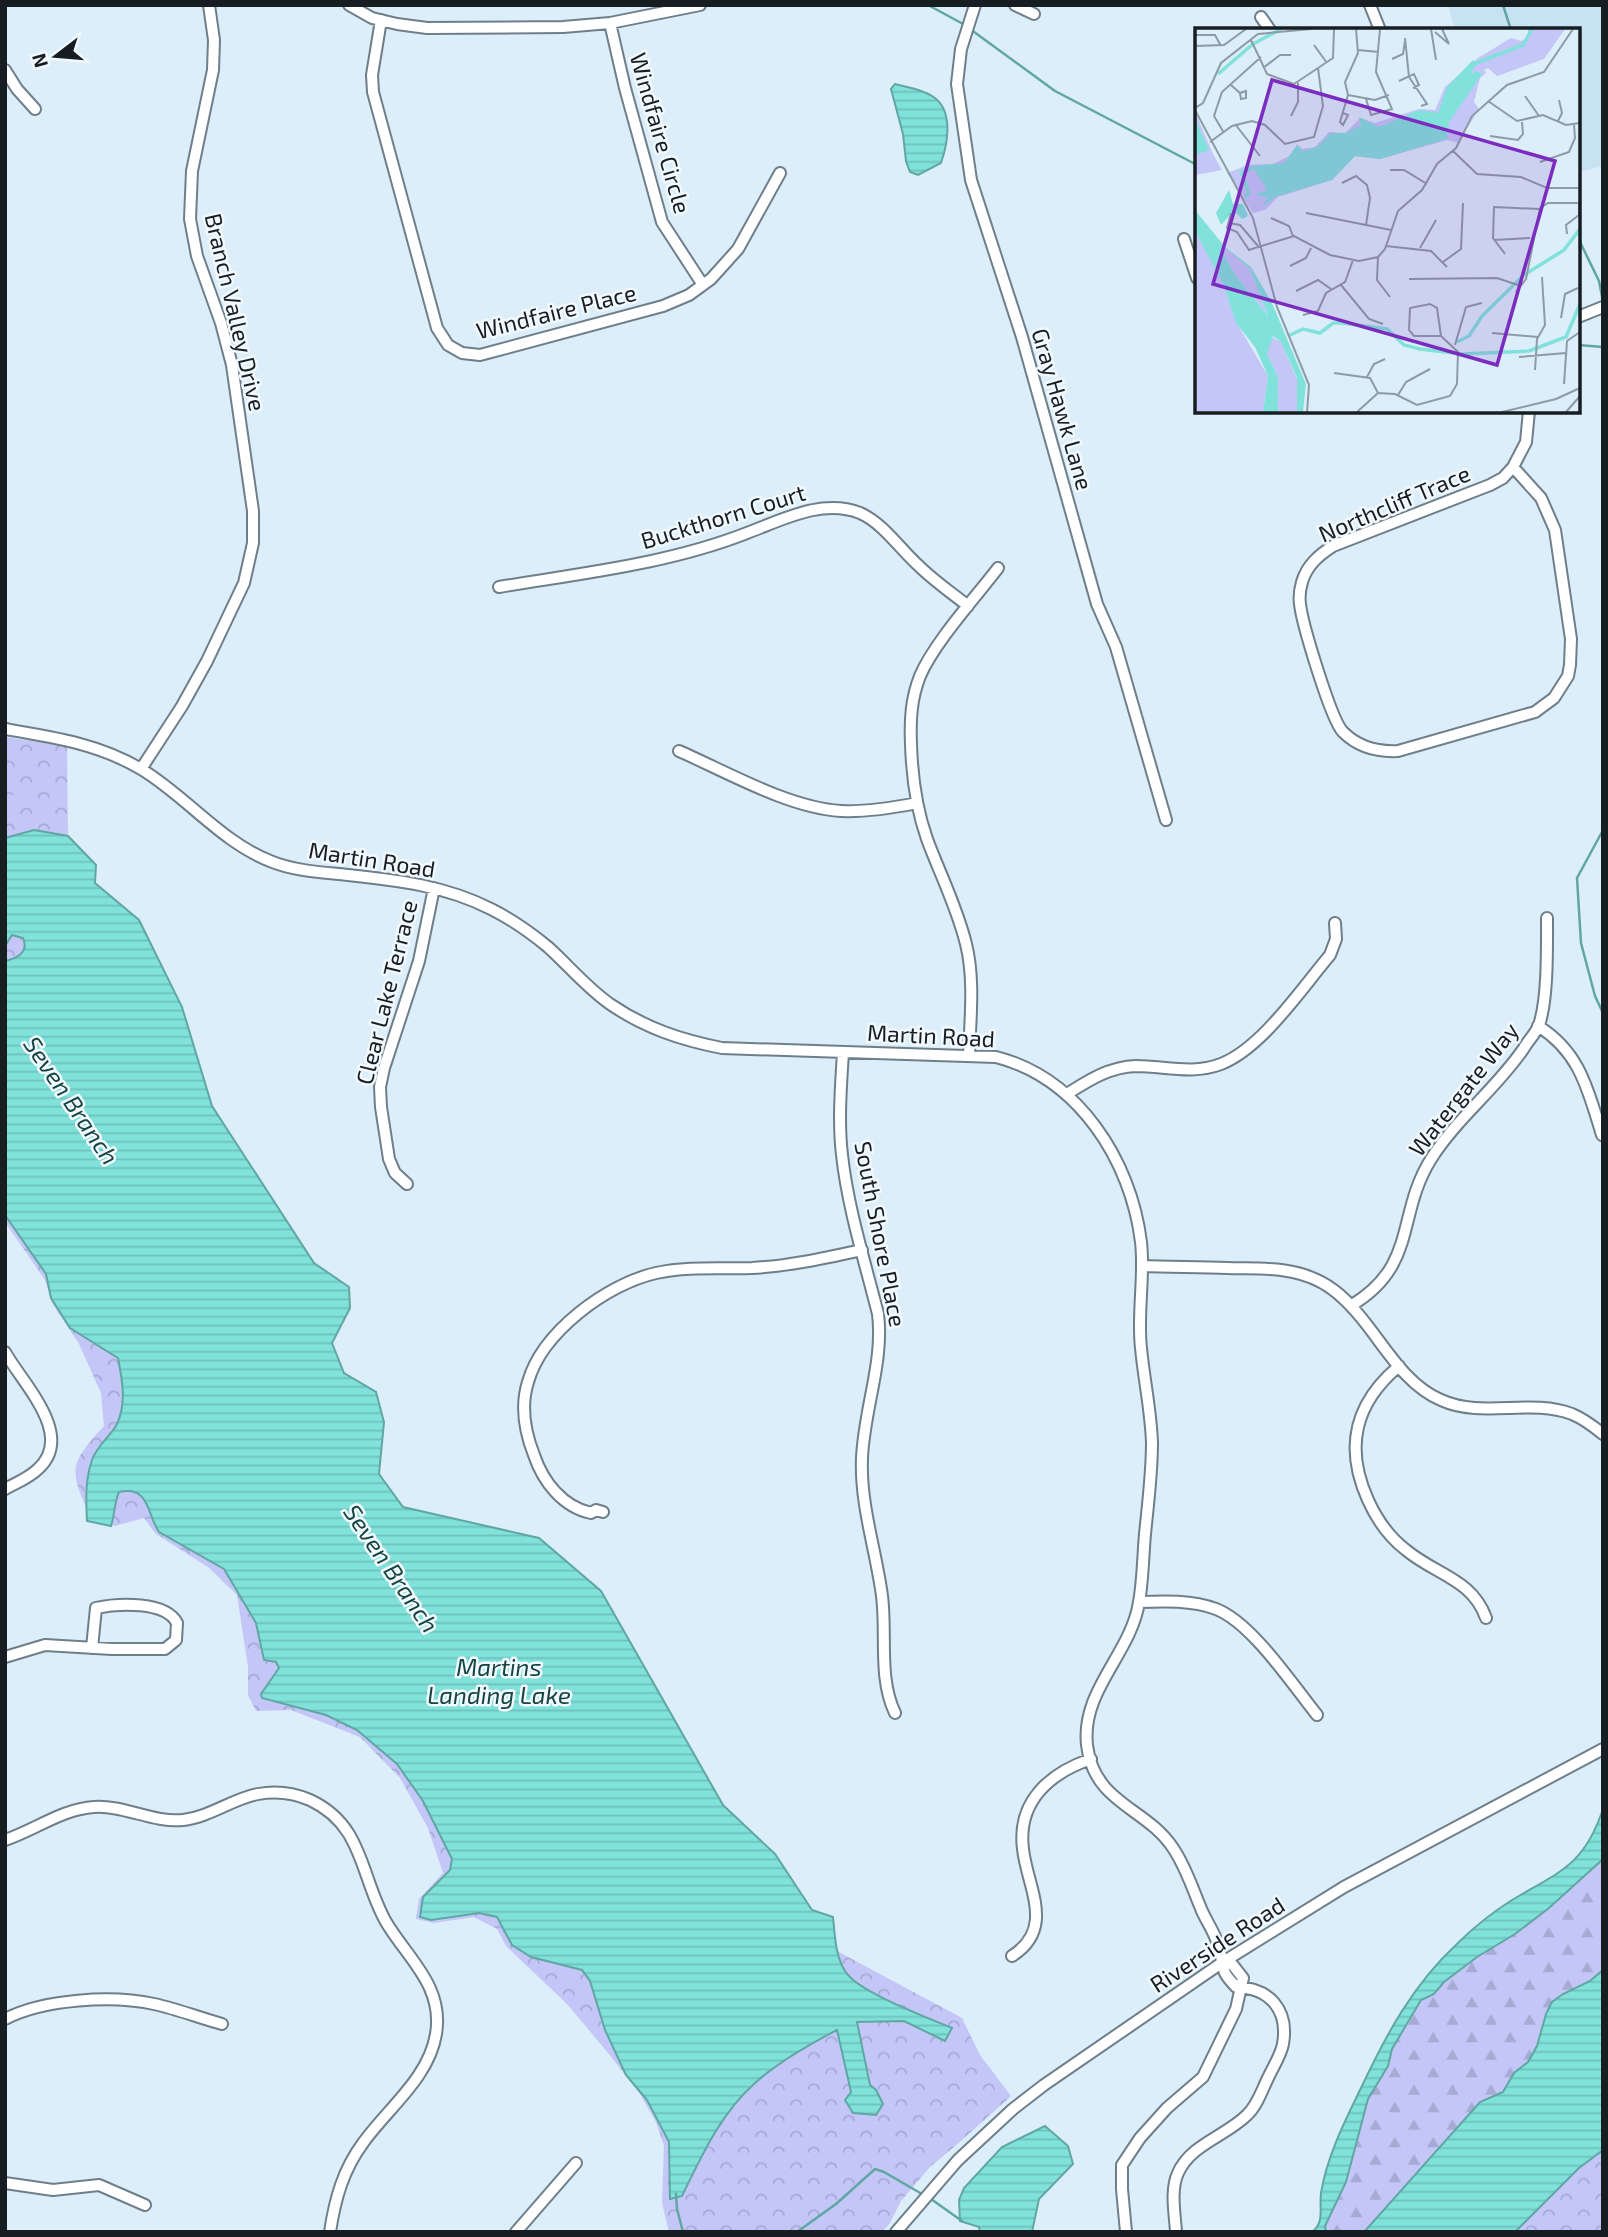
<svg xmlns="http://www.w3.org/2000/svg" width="1608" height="2237" viewBox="0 0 1608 2237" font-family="'Exo 2',sans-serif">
<defs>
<pattern id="forest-firs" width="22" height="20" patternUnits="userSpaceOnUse" patternTransform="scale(1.75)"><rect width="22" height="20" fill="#c3c6f6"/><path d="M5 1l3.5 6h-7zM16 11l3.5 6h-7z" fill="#a7aad3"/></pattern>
<pattern id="park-crowns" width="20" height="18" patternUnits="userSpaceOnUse" patternTransform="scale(1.75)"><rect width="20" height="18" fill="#c3c6f6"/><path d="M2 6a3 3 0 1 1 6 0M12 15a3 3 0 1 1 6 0" fill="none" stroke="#a7aad3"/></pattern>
<pattern id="water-rules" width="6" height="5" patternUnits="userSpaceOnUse" patternTransform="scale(1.75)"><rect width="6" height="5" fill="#80e2da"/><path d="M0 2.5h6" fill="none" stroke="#6ec1bb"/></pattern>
</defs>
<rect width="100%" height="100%" fill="#dbeefa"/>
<!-- built -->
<path fill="#c7e2f2" d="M1448,5H1603V166L1578,172V30H1455Z"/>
<!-- forest -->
<path fill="url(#forest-firs)" d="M1603,1859V1970L1590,1981L1563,1994L1546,2014L1537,2046L1528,2062L1514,2073L1503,2092L1480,2102L1364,2232H1326L1325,2226L1346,2182L1368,2099L1388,2066L1392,2049L1421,2000L1434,1994L1444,1982L1477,1957L1514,1934L1549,1908Z"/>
<!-- park -->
<path fill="url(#park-crowns)" d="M5,737L67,746L68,836L96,865L95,883L139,920L182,1007L212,1106L314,1263L349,1287L350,1308L332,1343L344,1373L376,1392L384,1422L379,1474L403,1507L539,1538L601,1591L723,1805L775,1854L812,1910L833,1917L837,1951L962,2018L980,2055L1011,2096L961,2141L930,2167L901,2201L890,2223L882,2232H669L662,2203L664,2146L656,2122L640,2094L609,2054L567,2004L506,1946L497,1929L474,1917L434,1923L416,1919L419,1899L443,1873L428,1828L400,1778L360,1737L291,1710L256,1711L248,1695V1667L237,1595L208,1567L156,1534L144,1518L115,1526L91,1518C69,1470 68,1465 104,1426L101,1393L79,1344L52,1303L45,1280L5,1222Z
M1603,2150V2232H1515L1579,2168Z"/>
<!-- pitch -->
<path fill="#c3c6f6" d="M33,786L39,802L7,815L5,798Z"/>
<!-- water -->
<path fill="url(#water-rules)" stroke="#60a7a3" stroke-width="2" d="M895,84C906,87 922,89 932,96C954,109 948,143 941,163L918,175L910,172L906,161L903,134L891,89Z
M34,830L68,836L96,865L95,883L139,920L182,1007L212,1106L314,1263L349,1287L350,1308L332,1343L344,1373L376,1392L384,1422L379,1474L403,1507L539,1538L601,1591L723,1805L775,1854L812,1910L833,1917C835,1935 835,1955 845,1971C856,1991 928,2018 952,2028L945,2041L904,2021L857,2022L870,2085L876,2090L883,2104L876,2115L853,2113L845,2100L851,2092L837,2030C812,2043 776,2064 755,2083C721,2113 702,2155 682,2196L670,2199L669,2142L647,2100L626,2075L605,2030L590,1981L582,1970L531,1957L512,1945L497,1917L479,1913L431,1920L420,1917L423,1897L450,1870L452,1859L423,1801L397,1764L357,1730L326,1715L262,1698L261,1694L279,1668L276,1662L264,1660L256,1623L224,1569L159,1532C147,1515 150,1485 119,1492C114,1503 115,1514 111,1526L87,1521C86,1500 85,1480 92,1460C98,1444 111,1436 117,1424C127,1402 122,1379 118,1358L70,1328L51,1298L46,1274L5,1215V961C18,958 29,952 23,938L12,935L5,946V838Z
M1603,1809V1859L1549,1908L1515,1934L1477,1957L1444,1982L1434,1994L1421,2000L1392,2049L1388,2066L1368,2099L1346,2182L1325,2226L1326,2232H1312C1325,2223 1319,2207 1321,2193C1327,2156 1345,2121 1361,2088C1386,2035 1413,1984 1458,1943C1474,1927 1493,1912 1512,1900C1559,1872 1584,1866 1603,1809Z
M1603,1970V2150L1579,2168L1515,2232H1364L1480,2102L1503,2092L1514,2073L1528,2062L1537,2046L1546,2014L1552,2002L1563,1994L1590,1981Z
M1045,2126L1068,2146L1073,2164L1039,2199L1032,2232H980L979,2227L960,2221L959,2200L964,2188L1002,2147Z"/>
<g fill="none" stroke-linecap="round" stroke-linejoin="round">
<!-- stream -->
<path stroke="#60a7a3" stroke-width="2.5" d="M928,5L965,25
M1503,5L1511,30
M970,29L1055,91L1197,165
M1578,233L1581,244L1599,281L1603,302
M1578,345L1603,347
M1603,830L1577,878L1581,943L1595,996L1603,1013
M676,2194L677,2209L683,2232
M931,2199L962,2221
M797,2232L836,2204L875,2169L884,2172L922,2194"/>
<!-- minor casing -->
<g stroke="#6e7f8a" stroke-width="14">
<path id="minor" d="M349,5L372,18L397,24L427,28L563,27L610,23L700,5
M975,5L961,49L957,84L971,180L1022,337L1097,604L1116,647L1166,820
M1015,5L1034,14
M1370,5L1380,30
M1261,17L1270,30
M381,20L372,75L373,92L437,328L448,345L462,353L480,355L663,306L689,295L711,279L738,249L780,173
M610,23L625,88L662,222L703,285
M5,70L17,89L35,109
M1184,239L1197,278
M1578,317L1603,307
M1513,467L1541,498L1555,530L1571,639L1570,665L1568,676L1554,698L1535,712L1398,751C1378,752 1358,747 1343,732C1331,720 1302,623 1300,604C1299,597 1300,589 1302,582C1307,565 1319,555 1333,546L1490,485L1503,478Z
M1513,467L1526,442L1529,411
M499,587C582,573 668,564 747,533C782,520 822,498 860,513C883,523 900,549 919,566C934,581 952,593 968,606
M5,729C53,737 99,744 141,769C186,796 220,841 270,861C294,871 321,872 348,875C397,880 446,886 491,909C511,919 531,933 548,947C569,966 587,988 610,1004C645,1028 681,1040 722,1048L996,1057C1078,1078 1131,1160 1141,1242C1145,1277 1137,1313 1141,1348C1144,1380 1151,1411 1152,1443C1152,1473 1148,1504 1145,1534C1143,1556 1143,1580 1139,1602C1131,1654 1081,1690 1087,1745C1094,1804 1146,1807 1173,1848C1186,1867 1193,1890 1202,1911C1206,1920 1212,1929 1216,1939C1221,1949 1221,1960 1224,1970C1225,1976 1232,1982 1236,1987C1269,1988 1289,2009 1283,2044C1281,2055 1273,2067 1268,2078C1262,2090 1257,2106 1247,2115C1226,2136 1191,2144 1178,2173C1170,2190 1175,2214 1176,2232
M679,751C727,772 789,808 841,811C867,812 892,808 917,803
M141,769L182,706L207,661L244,583L253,543V511L232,365L221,323L197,256L190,219L192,171L213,70L214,40L209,5
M1538,1026C1580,1052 1588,1090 1602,1135
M843,1052C841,1086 838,1121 842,1155C848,1209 865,1262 878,1314C884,1362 864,1409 862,1458C860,1505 876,1550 882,1596C887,1634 878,1678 895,1713
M969,1056C970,1020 975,980 966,944C957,907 940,874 927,839C916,808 912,777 911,744C910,720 911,699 920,676C934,643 975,598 998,568
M1067,1094C1089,1080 1109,1067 1136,1066C1165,1066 1192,1075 1221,1064C1262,1048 1301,989 1330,955L1336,939L1335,923
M407,1184L395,1173L389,1159L381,1107L380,1087L384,1068L419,961L434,888
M1142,1266C1170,1267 1199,1267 1227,1268C1259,1269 1291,1266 1321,1282C1340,1292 1354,1308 1367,1325C1388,1352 1408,1386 1441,1400C1483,1419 1529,1398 1572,1414C1584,1419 1593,1426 1603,1434
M1352,1305C1418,1265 1396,1215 1431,1159C1457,1118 1497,1088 1524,1048C1528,1041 1536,1033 1539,1025C1548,999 1547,947 1547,918
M5,1352C22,1383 76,1435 38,1469C29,1478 16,1483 5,1489
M1399,1366C1355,1403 1344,1447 1368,1500C1377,1520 1389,1537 1406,1550C1436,1575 1472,1579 1486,1618
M603,1512L596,1510L591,1513C563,1507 543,1482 534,1455C525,1432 520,1407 528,1382C542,1332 607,1284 656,1273C688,1266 720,1269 752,1268C789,1266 825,1258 862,1250
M1139,1602C1164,1601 1192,1600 1216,1609C1252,1623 1292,1684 1317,1715
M5,1657L45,1645L112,1649H165L176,1640L177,1623C166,1601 118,1603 96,1608L92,1648
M5,1840C35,1830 62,1809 94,1807C124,1805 153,1823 183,1820C210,1817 232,1799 258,1794C275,1791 294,1793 310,1800C364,1825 360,1876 386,1922C408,1959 444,1986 436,2034C429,2078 387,2109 363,2143C343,2170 335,2199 330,2232
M1012,1956C1056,1928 1027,1887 1023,1849C1017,1801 1050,1773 1091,1759
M5,2019C44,1999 112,1995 154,2004C177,2009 200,2018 222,2024
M5,2183L53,2190L99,2185L145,2205
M516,2232L576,2163
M896,2232L958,2160L1013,2109L1044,2085L1223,1962L1344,1887L1603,1749
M1126,2232L1122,2189V2165L1140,2138L1167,2108L1203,2077L1236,2009L1243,1978L1232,1964L1223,1962"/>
</g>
<!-- minor -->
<use href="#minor" stroke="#fff" stroke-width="10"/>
</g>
<g text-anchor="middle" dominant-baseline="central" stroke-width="5" stroke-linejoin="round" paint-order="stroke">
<!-- street labels -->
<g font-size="23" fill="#171e22" stroke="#f2f9fe">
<text transform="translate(661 133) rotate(74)">Windfaire Circle</text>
<text transform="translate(556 311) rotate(-14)">Windfaire Place</text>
<text transform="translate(236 312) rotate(77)">Branch Valley Drive</text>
<text transform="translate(1063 409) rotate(74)">Gray Hawk Lane</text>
<text transform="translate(1394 503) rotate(-23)">Northcliff Trace</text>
<text transform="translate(723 516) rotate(-17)">Buckthorn Court</text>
<text transform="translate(372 859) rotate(9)">Martin Road</text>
<text transform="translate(386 992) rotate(-76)">Clear Lake Terrace</text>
<text transform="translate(931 1035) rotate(3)">Martin Road</text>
<text transform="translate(1463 1089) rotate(-52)">Watergate Way</text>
<text transform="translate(881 1234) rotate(79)">South Shore Place</text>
<text transform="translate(1217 1944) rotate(-33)">Riverside Road</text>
</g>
<!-- water labels -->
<g font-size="24" font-style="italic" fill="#164440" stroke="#f2f9fe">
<text transform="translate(72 1100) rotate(56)">Seven Branch</text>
<text transform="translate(392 1568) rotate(56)">Seven Branch</text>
<text x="499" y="1666">Martins<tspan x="499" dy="28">Landing Lake</tspan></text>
</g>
</g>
<!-- overview -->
<g transform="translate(1195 28)">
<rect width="385" height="385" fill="#dbeefa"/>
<path d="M333,1H370L349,31L302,48L293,40L288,42L283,30L316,10L326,13L333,9ZM0,84L19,128L27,142L0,147ZM30,220L55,241L73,288L41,248L27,224ZM75,308L86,314L104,356L102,384H83V349L72,326Z" fill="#c3c6f6"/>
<path d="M283,30L291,45L285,50L279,74L284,81L263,115L252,112L185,131L160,128L137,152L83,169L70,182L58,185L32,145L53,137L78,136L98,126L102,116L107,121L120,119L134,104L150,105L165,90L180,95L224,81L240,82L250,59ZM0,203L8,210L28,255L41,294L73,348L68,384H0Z" fill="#c3c6f6"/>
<path d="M278,32L281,36L275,47L282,43L287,46L254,94L252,111L185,131L160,128L137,152L80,169L67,179L73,169L60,167L72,162L57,138L89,135L102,117L108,123L122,119L136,105H151L166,97L164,89L184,99L224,82L243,85L252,59ZM0,91L14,122L0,127ZM34,162L38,176H48L53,188L47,191L39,183L26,197L21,185ZM0,182L30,219L56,239L77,275L111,356L108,384H102V350L86,314L78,308L72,326L83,349V384H68L73,348L60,319L41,295L28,255L0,203ZM30,220L55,241L73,288L41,248L26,222Z" fill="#80e2da" fill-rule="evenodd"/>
<path fill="none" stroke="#80e2da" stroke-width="3.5" d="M279,36L328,17L337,1M23,46L58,16L86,1M50,169L54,165L46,144L58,140M93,308L108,301L125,305L138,295H147L192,301L209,317L225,321L267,326L334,323L371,309L385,276M262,314L274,308L287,288L329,247L369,222L385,201"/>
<path fill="none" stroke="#8d9ba4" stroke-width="2" d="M236,1L241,32M240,4L254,16L247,1M0,7H20L26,18M210,10L214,49L232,76L226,78M56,12L72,46L99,56L138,30L139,1M119,17L132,35M0,18L29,17L51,1M163,22L184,24M197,31L208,26L210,13M68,40L85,27H96M204,53L219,46L224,57L218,60M36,57L45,65L51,63V70L46,71L45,65M153,67L150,54L163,25L161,1M153,67L180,72L194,67M330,68L344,88M171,71L176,87L197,81L181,44L185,1M293,73L322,93L348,87L371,97L385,95M0,80L8,75L26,35L63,6L116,1M0,82L58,190L82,279L114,357L112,384M148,85L153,87L148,97L145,94L153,67M96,88L103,74V55M363,93L367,85L364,72M40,96L65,128M29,105L19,88L27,64L66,29M295,108L323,112L328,106L327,94M15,114L37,98L57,93L70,97L90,116L119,109L128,78L123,40M258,123L282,146L326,149L352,160H385M345,134L374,124L380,110L379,97M195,142H209L232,156M147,155L161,148L172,157L175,170L171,197M36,185L32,200L42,204L54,222L63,219M111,185L196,202M76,190L94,198L98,208M33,195L45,197L63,218M372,206L371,197L384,187V175M299,212L335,210M191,218L236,223L252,239M63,219L99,208L135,227L164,233L183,229L190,221L203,183L227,162L242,136L261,120L277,88L312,57L349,44L378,1M225,220L241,192M310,226L298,210L299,179L344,181M183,229L182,252L195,269M248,234L266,221L268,175M95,238L111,230L116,220M214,251L302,250L326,258M146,257L174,291L188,296M101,263L123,252L136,261M321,264L331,251L345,180L353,175H385M235,276L242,280L246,308H219L214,302L215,280ZM108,287L123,283L131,265L150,254L158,232M366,290L370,266L383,260M297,305L343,309M260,317L271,279L287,275M324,329L371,325M340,342L342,311L350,297L347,249M139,345L175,350L183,365M172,349L179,336L190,331M369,356L372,313L385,304M203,367L211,354L235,341M162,384L183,365L200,366L222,377L255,368L262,356L263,324L246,308M307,384L361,371L385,360M371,384L385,368"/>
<path fill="#7b2cbf" fill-opacity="0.15" stroke="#7b2cbf" stroke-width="3.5" d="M77,52L360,133L302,337L18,256Z"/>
<rect width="385" height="385" fill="none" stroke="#171e22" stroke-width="3.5"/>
</g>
<!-- border -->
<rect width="1608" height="2237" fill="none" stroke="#171e22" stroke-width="14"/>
<!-- north arrow -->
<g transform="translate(56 56) rotate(254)" stroke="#f2f9fe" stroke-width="5" paint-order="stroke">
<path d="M0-5L12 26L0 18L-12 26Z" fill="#171e22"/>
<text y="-10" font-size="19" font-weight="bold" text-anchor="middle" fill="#171e22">N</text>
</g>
</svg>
